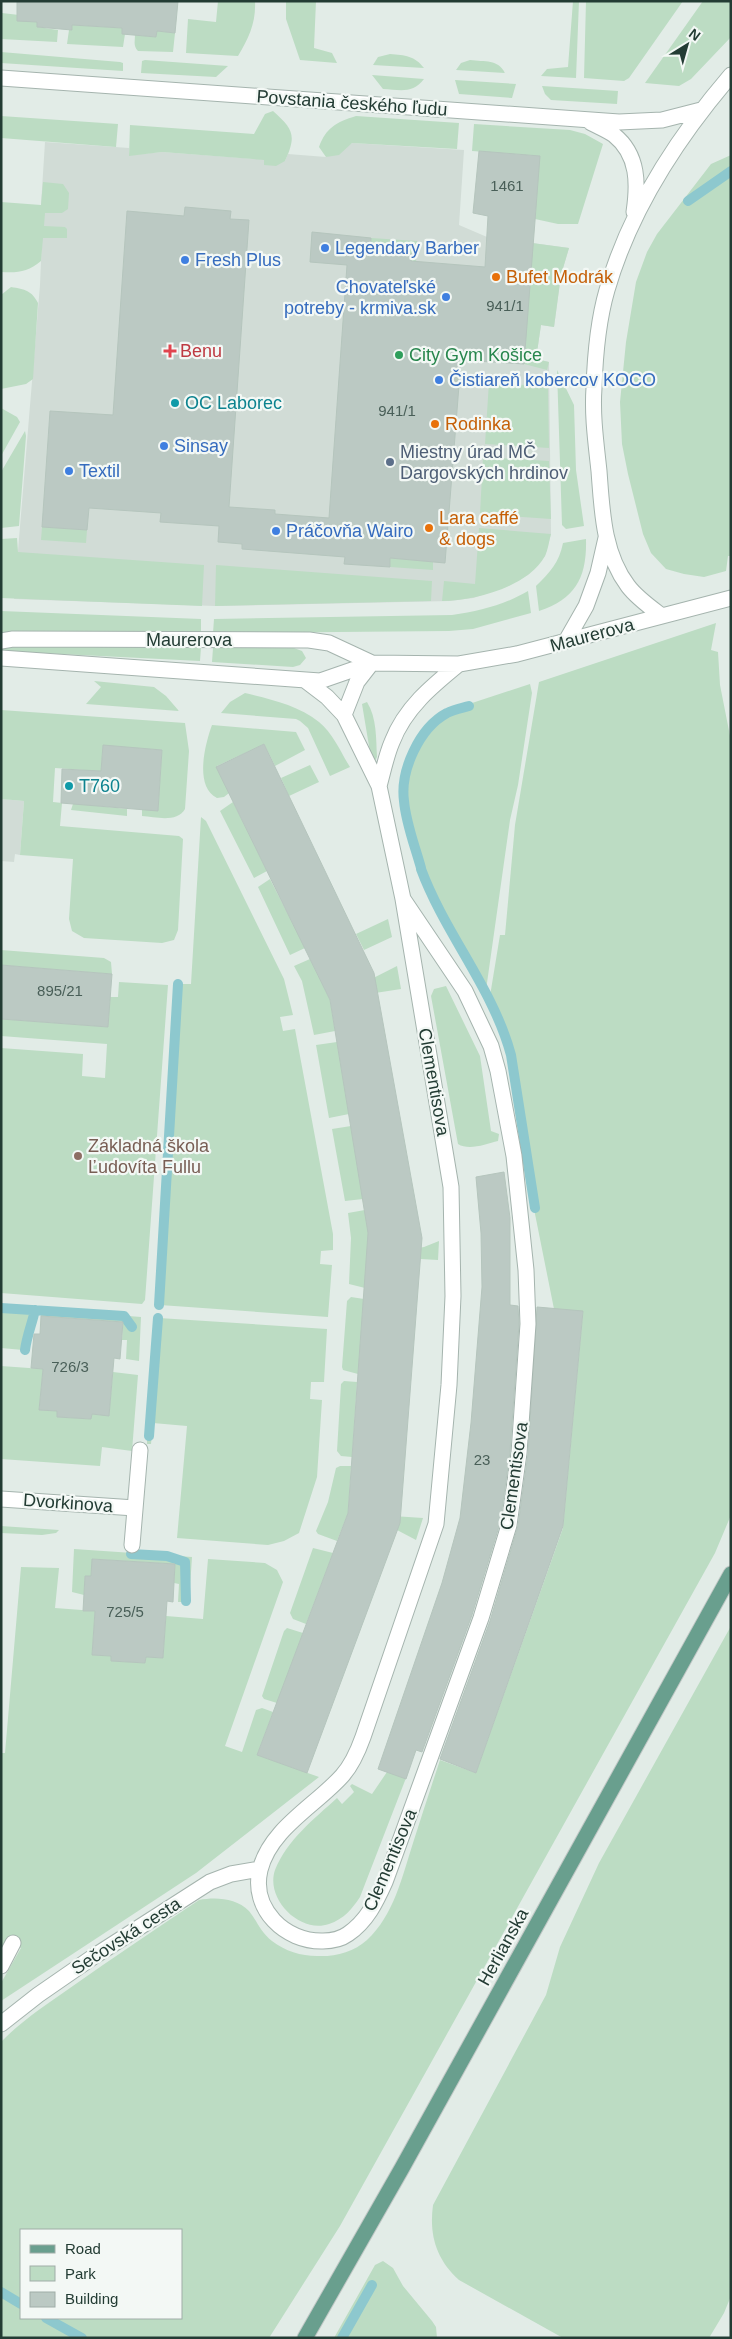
<svg xmlns="http://www.w3.org/2000/svg" width="732" height="2339" viewBox="0 0 732 2339" font-family="Arial,sans-serif">
<rect width="100%" height="100%" fill="#e2ece7"/>
<!-- built -->
<path fill="#d1dcd6" d="M45,142L129,148V155L162,152L285,161L288,154L326,157L352,143L464,150L459,225L487,237L569,248L561,275L554,327L541,325L536,359L549,362L551,534L545,556L528,575L506,587L473,598L450,601L215,606L14,599L40,285L42,238L41,205Z
M1,799L24,801L20,855L15,854L14,862L1,861Z"/>
<!-- green -->
<path fill="#bcdcc3" fill-rule="evenodd" d="M218,1H255C256,23 249,38 238,56L186,53L188,19L216,22Z
M286,1H316L314,48L332,53L337,63L300,60L286,19Z
M573,1H579L576,78L541,76L547,69L568,67Z
M586,1H683L629,78L624,81L584,78Z
M703,1H731V37L691,79L679,86L645,83Z
M2,13L19,15V20L37,22L38,27L58,30L57,42L1,39Z
M72,25L122,28V34H125L123,47L67,44L69,30H71Z
M157,31L175,33L173,52L138,51C133,46 135,41 135,35L156,37Z
M1,52L120,62L123,63V71L1,63Z
M390,54C405,55 415,56 424,68L373,65L378,57Z
M145,60L228,66L216,77L141,73L142,61Z
M470,60C485,62 498,59 505,73L456,70L461,63Z
M372,75L424,79C413,94 400,90 383,89Z
M455,80L516,84L512,98L459,94Z
M542,86L618,91L617,104L551,100L545,94Z
M273,111C293,129 297,135 285,161L276,166L264,165V160L162,152L129,156L130,125L254,134L265,114Z
M1,116L118,124L116,147L1,138Z
M356,116L459,123L457,149L352,143L339,155L326,157L319,147C326,128 336,122 356,116Z
M474,124L570,130L585,134L603,144L578,224H558L535,219L539,156L472,151Z
M731,155V556H728L726,571L704,577L684,574L666,569L651,553L643,534L628,474L622,444L620,402L626,342L636,282L647,252L657,234L711,164Z
M43,182L63,184L69,193L68,209L62,213H45L44,226L65,227L67,229V238H43L41,261C28,272 18,273 1,272V202L41,205Z
M487,237L569,248L561,275L554,327L541,325L536,359L549,362L547,370L524,364L532,249L486,246Z
M371,238L417,241L416,262L411,261V254L370,250Z
M11,287C25,289 32,291 38,303L33,379L26,384L1,389V295Z
M557,370L574,405L576,470L584,526L566,529L562,525Z
M489,382L548,387L549,448L485,444Z
M1,408L17,417L20,422L1,456Z
M25,431L26,436L19,526L1,528V472Z
M483,457L549,461L551,519L480,514Z
M42,527L87,530L86,543L41,540Z
M479,528L551,534C549,541 548,550 545,556C528,587 474,601 442,601L444,581L475,584Z
M17,538L18,552L204,565L202,606L1,598V539Z
M586,539C587,577 576,599 539,611L536,586C550,572 559,563 563,543Z
M390,558L433,562V570L390,567Z
M216,565L432,581L431,601L215,606Z
M528,591L531,613L473,629L449,631L213,633L214,619L452,615C480,611 504,605 528,591Z
M1,611L201,619V632H1Z
M716,623L711,650L718,652L720,685L731,741V1515L715,1553L340,2226L269,2338H1V2042C21,2021 46,2005 70,1988C112,1958 156,1929 199,1900C216,1897 236,1898 249,1911C257,1921 261,1933 272,1941C285,1951 301,1956 317,1956C334,1957 354,1952 367,1940C394,1915 402,1877 413,1843C422,1815 431,1787 440,1760L476,1773L563,1528L583,1312L554,1309L534,1209L537,1206L513,1052L507,1032L490,996L500,935H505L515,825L539,682ZM21,2230H181V2318H21Z
M1,646L201,647L200,661L1,651Z
M213,648H294L302,651L306,658L300,665L293,667L212,662Z
M94,681L154,687L166,696L179,711L86,704L101,687Z
M530,684L532,693L518,785L510,820L486,990L435,898L424,871L409,819L406,800V781L419,747L442,718L470,707L469,704Z
M245,693C270,699 298,705 319,722C333,733 341,753 350,767L330,776L308,728L300,721L296,719L221,713L230,702Z
M367,702C377,718 376,739 377,757L375,761L371,758L362,704Z
M1,710L185,723L189,751L185,809C177,823 156,817 142,816V809L158,810L162,750L103,746L98,806L127,809V816L71,810L84,770L55,768L53,802L62,803L60,826L179,836L183,839L178,930L174,940L162,943L84,938L72,931L69,919L73,859L20,855L24,801L1,799Z
M212,725L296,732L305,750L275,766L264,744L217,766L229,793L224,797L217,798C194,787 205,744 212,725Z
M310,765L319,782L289,796L281,778Z
M233,802L267,871L254,878L220,811Z
M201,817L206,821L284,979L293,1015L280,1017L283,1031L295,1029L333,1234V1250L321,1251L320,1264L332,1265L328,1317L160,1305L179,984H191Z
M270,879L305,948L290,955L258,887Z
M388,919L392,937L364,950L356,934Z
M1,950L104,958L111,962L112,974L1,965Z
M310,959L330,1000L397,966L401,989L330,1000L335,1031L314,1035L302,981L294,966Z
M119,982L168,985L145,1300L142,1304L1,1293V1048L83,1054L82,1076L105,1078L107,1044L1,1036V1019L108,1027L110,997H118Z
M446,986L480,1056L491,1131L499,1134L498,1141C486,1144 469,1151 458,1144L431,996L434,989Z
M337,1042L349,1114L329,1118L316,1045Z
M351,1126L363,1199L345,1201L332,1129Z
M365,1210L372,1256L424,1247L439,1241L438,1260L367,1256L365,1288L349,1284L351,1238L348,1213Z
M351,1297L364,1299L358,1374L343,1370L342,1367L347,1301Z
M42,1309L141,1317L139,1361L126,1359L127,1340H122L123,1322L41,1316Z
M1,1310L33,1313L27,1330L23,1350L1,1348Z
M159,1318L327,1329L324,1382H311L310,1399L322,1400L317,1477L299,1533L284,1541L268,1545L177,1538L187,1426L153,1423L151,1444H147V1436H150Z
M1,1366L43,1369L39,1410L57,1411V1417L91,1419L92,1414L109,1415L113,1372L138,1375L132,1451L102,1447L100,1466L1,1459Z
M344,1381L357,1382L352,1457L341,1456L337,1451L341,1384Z
M340,1466H351L348,1513L423,1518L416,1540L397,1530L348,1513L337,1541L318,1534L316,1531L328,1502L336,1468Z
M1,1527V1526L59,1530L56,1533L42,1535L1,1533Z
M313,1548L333,1553L306,1624L293,1619L290,1613Z
M74,1549L192,1557L189,1602H178L179,1584L174,1583L175,1564L93,1559L91,1576H85L84,1595L72,1592Z
M208,1559L265,1563L277,1570L283,1582L225,1746L242,1752L256,1710L262,1708L273,1712L257,1755L319,1777L196,1873L1,2001V1983L21,1948L9,1941L1,1952V1753H5L21,1567L59,1568L55,1608L95,1611L92,1655L111,1656V1661L145,1663L146,1657L163,1658L166,1616L203,1619Z
M731,1626V2296L724,2313L709,2338H563L459,2280C436,2259 429,2235 433,2205L546,1995L560,1947L599,1863Z
M287,1628L303,1633L277,1703L264,1699L262,1696L284,1631Z
M387,1772L406,1778L360,1897C352,1909 344,1919 329,1924C300,1934 265,1899 275,1870C287,1840 314,1819 337,1798L342,1804L354,1792L350,1786L352,1784L372,1794Z
M383,2261L393,2268L403,2286L432,2321L436,2327L437,2338H334L375,2265Z"/>
<g fill="none" stroke-linecap="round" stroke-linejoin="round">
<!-- stream -->
<path stroke="#8dc8ce" stroke-width="10" d="M688,201L731,171
M421,868C415,846 406,824 404,801C400,771 419,728 447,713C454,709 462,708 469,706
M421,869C445,934 493,988 511,1055L535,1208
M159,1305L178,984
M1,1308L124,1316L132,1327
M25,1350C27,1335 32,1324 35,1310
M149,1436L158,1318
M131,1554L167,1556L185,1562L186,1601
M1,2292L21,2304
M46,2318L82,2338
M342,2338L372,2285"/>
</g>
<!-- building -->
<path fill="#bbc9c3" stroke="#b5c5bd" d="M17,1H178L175,33L157,31L156,37L122,34V28L72,25V30L37,27V22L17,21Z
M479,151L540,156L524,364L461,360L445,563L390,558V567L344,564L345,557L242,549V544L218,542L219,526L160,522L161,513L89,508L87,530L42,527L50,411L113,415L127,211L184,216L185,207L231,211L230,219L249,220L229,507L275,510V514L329,518L347,265L310,262L312,232L371,238L370,250L412,254L411,261L485,267L488,216L473,213Z
M264,744L374,973L422,1238L400,1523L307,1773L257,1755L348,1513L368,1233L330,1000L216,767Z
M103,745L162,750L158,811L61,803L62,769L101,771Z
M1,965L112,974L108,1027L1,1019Z
M504,1172L510,1218V1305L518,1306L519,1324L510,1452L500,1523L472,1615L422,1752L416,1750L406,1779L378,1769L442,1583L460,1518L471,1423L482,1287L481,1233L476,1177Z
M537,1307L583,1311L563,1526L476,1773L440,1759L490,1621L518,1526L528,1454Z
M41,1316L123,1322L120,1359L114,1358L109,1416L92,1414L91,1419L57,1417V1411L39,1410L43,1369L31,1368L34,1334H40Z
M92,1559L175,1564L173,1602L167,1601L163,1658L146,1657L145,1663L111,1661V1656L92,1655L95,1611H83L85,1576H91Z"/>
<g fill="none" stroke-linecap="round" stroke-linejoin="round">
<!-- street casing -->
<g stroke="#a5b4ae" stroke-width="17">
<path id="street" d="M731,75C677,138 630,210 607,290C598,321 595,356 594,388C592,415 596,443 599,471C602,510 603,553 628,586C637,598 650,607 662,616L731,598
M1,78L619,122L662,120L701,110
M590,122C597,126 607,130 614,135C639,155 638,185 634,212
M1,641L13,639L309,640L329,643L372,663
M566,641L586,606L598,573L606,538
M1,658L320,681L372,663L459,664L517,654L662,616
M306,681L327,697L344,715L379,786L403,899L451,1187L453,1296L449,1385L436,1524L363,1737C358,1751 352,1765 342,1776C315,1806 270,1829 260,1870C251,1909 285,1942 323,1941C332,1941 341,1939 348,1934C367,1921 376,1902 385,1882L481,1618L509,1525L519,1453L528,1324L526,1270L514,1156L498,1071L491,1046L465,991L403,899
M344,715L357,682L371,664
M379,786C383,772 386,756 392,742C405,708 432,686 459,664
M1,1499L135,1508
M132,1545L140,1450
M1,1966L13,1943
M1,2024L38,1995L93,1957L210,1882L231,1874L260,1869"/>
</g>
<!-- primary casing -->
<g stroke="#c1c8c6" stroke-width="17">
<path id="primary" d="M305,2338L402,2168L731,1574"/>
</g>
<!-- street -->
<use href="#street" stroke="#fff" stroke-width="15"/>
<!-- primary -->
<use href="#primary" stroke="#699f8e" stroke-width="15"/>
</g>
<!-- markers -->
<g fill="#3f7fe0" stroke="#f3f8f5" stroke-width="2">
<circle cx="325" cy="248" r="5"/>
<circle cx="185" cy="260" r="5"/>
<circle cx="446" cy="297" r="5"/>
<circle cx="439" cy="380" r="5"/>
<circle cx="164" cy="446" r="5"/>
<circle cx="69" cy="471" r="5"/>
<circle cx="276" cy="531" r="5"/>
</g>
<g fill="#e8710a" stroke="#f3f8f5" stroke-width="2">
<circle cx="496" cy="277" r="5"/>
<circle cx="435" cy="424" r="5"/>
<circle cx="429" cy="528" r="5"/>
</g>
<path fill="#e0444e" stroke="#f3f8f5" stroke-width="2" d="M167.5 343.5h5v5h5v5h-5v5h-5v-5h-5v-5h5z"/>
<circle fill="#2e9e5b" stroke="#f3f8f5" stroke-width="2" cx="399" cy="355" r="5"/>
<g fill="#0f9aa8" stroke="#f3f8f5" stroke-width="2">
<circle cx="175" cy="403" r="5"/>
<circle cx="69" cy="786" r="5"/>
</g>
<circle fill="#5c6f8a" stroke="#f3f8f5" stroke-width="2" cx="390" cy="462" r="5"/>
<circle fill="#8d6e63" stroke="#f3f8f5" stroke-width="2" cx="78" cy="1156" r="5"/>
<g text-anchor="middle" dominant-baseline="central" stroke-width="4.5" stroke-linejoin="round" paint-order="stroke">
<!-- number labels -->
<g font-size="15" fill="#495f58">
<text x="507" y="185">1461</text>
<text x="505" y="305">941/1</text>
<text x="397" y="410">941/1</text>
<text x="60" y="990">895/21</text>
<text x="70" y="1366">726/3</text>
<text x="482" y="1459">23</text>
<text x="125" y="1611">725/5</text>
</g>
<!-- street labels -->
<g font-size="18" fill="#233c34" stroke="#f3f8f5">
<text transform="translate(352 103) rotate(4)">Povstania českého ľudu</text>
<text transform="translate(592 635) rotate(-15)">Maurerova</text>
<text x="189" y="640">Maurerova</text>
<text transform="translate(434 1082) rotate(80)">Clementisova</text>
<text transform="translate(514 1476) rotate(-82)">Clementisova</text>
<text transform="translate(68 1503) rotate(4)">Dvorkinova</text>
<text transform="translate(390 1860) rotate(-67)">Clementisova</text>
<text transform="translate(126 1936) rotate(-33)">Sečovská cesta</text>
<text transform="translate(503 1947) rotate(-61)">Herlianska</text>
</g>
<!-- shop labels -->
<g font-size="18" fill="#366cbe" stroke="#f3f8f5" text-anchor="start">
<text x="335" y="248">Legendary Barber</text>
<text x="195" y="260">Fresh Plus</text>
<text x="436" y="287" text-anchor="end">Chovateľské<tspan x="436" dy="21">potreby - krmiva.sk</tspan></text>
<text x="449" y="380">Čistiareň kobercov KOCO</text>
<text x="174" y="446">Sinsay</text>
<text x="79" y="471">Textil</text>
<text x="286" y="531">Práčovňa Wairo</text>
</g>
<!-- food labels -->
<g font-size="18" fill="#c56008" stroke="#f3f8f5" text-anchor="start">
<text x="506" y="277">Bufet Modrák</text>
<text x="445" y="424">Rodinka</text>
<text x="439" y="518">Lara caffé<tspan x="439" dy="21">&amp; dogs</tspan></text>
</g>
<!-- health labels -->
<g font-size="18" fill="#be3a42" stroke="#f3f8f5" text-anchor="start">
<text x="180" y="351">Benu</text>
</g>
<!-- leisure labels -->
<g font-size="18" fill="#27864d" stroke="#f3f8f5" text-anchor="start">
<text x="409" y="355">City Gym Košice</text>
</g>
<!-- culture labels -->
<g font-size="18" fill="#0d838f" stroke="#f3f8f5" text-anchor="start">
<text x="185" y="403">OC Laborec</text>
<text x="79" y="786">T760</text>
</g>
<!-- service labels -->
<g font-size="18" fill="#4e5e75" stroke="#f3f8f5" text-anchor="start">
<text x="400" y="452">Miestny úrad MČ<tspan x="400" dy="21">Dargovských hrdinov</tspan></text>
</g>
<!-- education labels -->
<g font-size="18" fill="#785e54" stroke="#f3f8f5" text-anchor="start">
<text x="88" y="1146">Základná škola<tspan x="88" dy="21">Ľudovíta Fullu</tspan></text>
</g>
</g>
<!-- border -->
<rect width="732" height="2339" fill="none" stroke="#233c34" stroke-width="5"/>
<!-- legend -->
<rect x="20" y="2229" width="162" height="90" fill="#f3f8f5" stroke="#a0ada8"/>
<rect x="30" y="2245" width="25" height="8" fill="#699f8e" stroke="#a0ada8"/>
<text x="65" y="2254" font-size="15" fill="#233c34">Road</text>
<rect x="30" y="2266" width="25" height="15" fill="#bcdcc3" stroke="#a0ada8"/>
<text x="65" y="2279" font-size="15" fill="#233c34">Park</text>
<rect x="30" y="2292" width="25" height="15" fill="#bbc9c3" stroke="#a0ada8"/>
<text x="65" y="2304" font-size="15" fill="#233c34">Building</text>
<!-- north arrow -->
<g transform="translate(687 45) rotate(37)" stroke="#f3f8f5" stroke-width="4" paint-order="stroke">
<path d="M0-4L9 19L0 12L-9 19Z" fill="#233c34"/>
<text y="-8" font-size="14" font-weight="bold" text-anchor="middle" fill="#233c34">N</text>
</g>
</svg>
